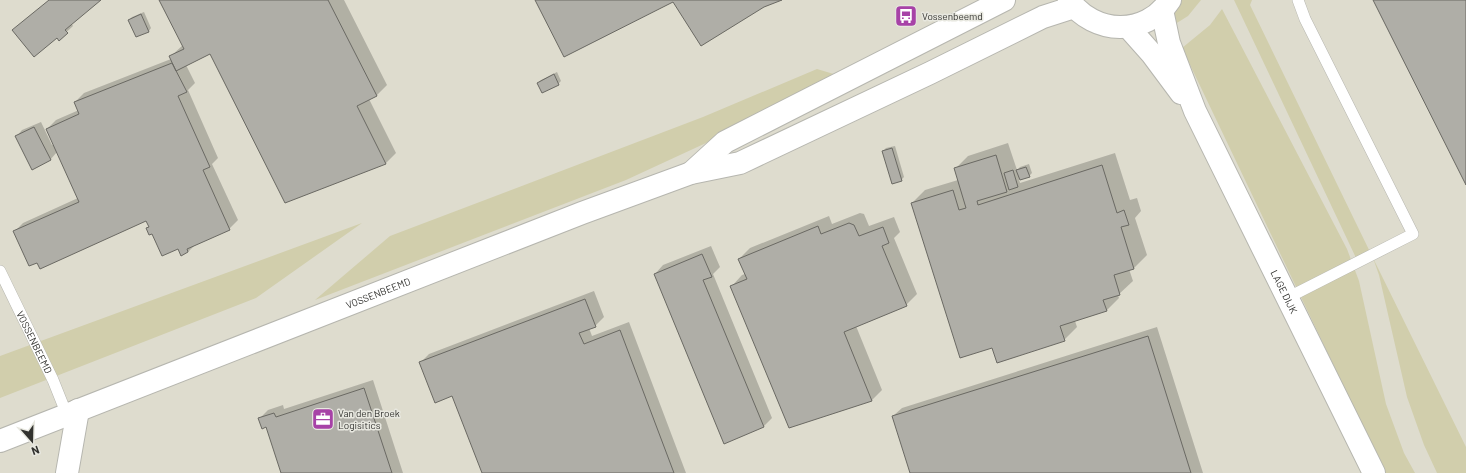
<svg xmlns="http://www.w3.org/2000/svg" width="1466" height="473" viewBox="0 0 1466 473" font-family="Barlow,sans-serif">
<rect width="100%" height="100%" fill="#e8e8e0"/>
<!-- built -->
<path fill="#dedcce" d="M0,0H1466V473H0Z"/>
<!-- green -->
<path fill="#d1ceac" d="M1177,0H1201L1188,16L1172,26L1170,18Z
M1234,0H1252L1250,5L1371,254L1357,260Z
M1222,9L1347,249L1359,281L1386,404L1404,453L1415,473H1385L1182,48L1210,25Z
M817,69L837,75L706,143L626,180L315,300L390,236L703,117Z
M362,223L256,298L0,398V356Z
M1373,258L1466,447V473H1437L1424,445L1407,397L1379,275Z"/>
<!-- shadow -->
<path fill="#0003" d="M49,0H99L71,23L73,26L59,39Z
M160,0H344L387,85L376,96L369,99L396,153L386,163L285,201L211,53L186,65L195,83L188,90L218,158L212,164L238,220L229,229L195,245L188,252L179,248L147,229L149,226L146,220L14,232L23,223L78,198L57,152L50,160L16,137L22,130L41,122L52,145H54L47,129L56,120L79,110L75,102L84,93L171,59L170,57L183,45Z
M144,12L151,28L149,31L137,36L129,20L132,17Z
M557,72L561,81L558,84L538,83L541,80Z
M1008,143L1017,170L1020,167L1029,164L1032,173L1029,176L1019,179L1020,183L1115,153L1130,200L1137,198L1141,211L1135,218L1147,255L1134,268L1129,269L1133,281L1118,295L1119,298L1106,311L1075,321L1077,327L1064,340L992,347L912,203L925,190L958,180L955,169L968,156Z
M895,146L904,177L901,180L883,151L886,148Z
M860,213L864,214L869,226L894,217L900,232L894,238L917,294L906,305L856,326L882,390L872,400L789,427L732,286L742,275L745,274L739,259L750,248L829,216L832,224Z
M711,246L720,267L713,274L772,418L763,427L655,274L663,265Z
M594,291L604,317L595,326L589,328L592,336L629,322L686,473H483L453,395L420,363L429,354Z
M1157,327L1203,473H911L893,416L902,408Z
M373,380L403,473H282L267,426L259,419L268,410L283,405L284,409Z"/>
<!-- building -->
<path fill="#afaea7" stroke="#6a6963" d="M49,0H101L65,30L68,33L59,41L57,38L34,57L12,30Z
M159,0H328L377,96L357,106L386,164L285,203L210,54L176,71L169,56L184,49Z
M535,0H782L764,7L701,46L673,2L564,57Z
M1373,0H1466V185Z
M141,14L149,32L136,37L128,20Z
M172,63L187,92L178,96L210,167L203,170L230,230L187,249L188,252L181,256L178,249L162,256L152,234L149,235L146,228L149,227L146,221L40,269L37,263L29,266L13,231L79,202L46,129L79,114L74,102Z
M554,74L559,85L542,93L537,83Z
M34,127L51,160L32,170L15,136Z
M892,148L902,181L892,184L882,151Z
M996,155L1007,192L977,201L978,205L1102,165L1117,213L1124,210L1129,225L1121,227L1134,269L1114,275L1120,295L1103,300L1107,311L1060,326L1065,341L997,363L992,348L960,358L911,203L953,190L959,210L966,208L954,168Z
M1026,167L1030,177L1020,180L1016,170Z
M1013,170L1018,187L1009,190L1004,173Z
M849,223L854,225L859,236L883,227L889,243L882,246L907,306L844,332L872,401L789,428L730,286L747,279L738,259L818,226L821,234Z
M702,254L712,277L703,280L764,427L724,444L654,274Z
M585,299L596,327L579,333L584,344L620,330L674,473H482L452,396L435,403L419,362Z
M1148,336L1191,473H910L892,416Z
M364,388L392,473H281L266,427L262,429L258,418L274,413L276,417Z"/>
<g fill="none" stroke-linecap="round" stroke-linejoin="round">
<!-- lane casing -->
<g stroke="#b6b6af" stroke-width="12">
<g id="lane">
<path id="s1" d="M0,271L53,380L67,415"/>
<path d="M1287,298L1413,234L1305,19L1298,0"/>
</g>
</g>
<!-- street casing -->
<g stroke="#b6b6af" stroke-width="24">
<path id="street" d="M67,473L78,410"/>
</g>
<!-- secondary casing -->
<g stroke="#b6b6af" stroke-width="24">
<g id="secondary">
<path d="M1069,0C1094,35 1146,37 1170,0"/>
<path id="s2" d="M1162,10L1169,43L1195,111L1374,473"/>
<path d="M1128,27L1152,54L1181,93"/>
<path d="M691,173L725,142L1004,0"/>
<path id="s3" d="M0,441L582,213L691,173L740,163L930,73L1043,17L1074,7"/>
</g>
</g>
<!-- lane -->
<use href="#lane" stroke="#fff" stroke-width="11"/>
<!-- street -->
<use href="#street" stroke="#fff" stroke-width="22"/>
<!-- secondary -->
<use href="#secondary" stroke="#fff" stroke-width="22"/>
</g>
<!-- icons -->
<defs>
<g id="bus-square" transform="scale(1.15)"><rect x="-9" y="-9" width="18" height="18" rx="4" fill="#a742a7" stroke="#e8e8e0"/><path d="M-5-6H5V4H4V6H2V4H-2V6H-4V4H-5ZM-3.5-4V0h7V-4ZM-3.5 1.2v1.5H-2V1.2ZM2 1.2v1.5H3.5V1.2Z" fill="#fff"/></g>
<g id="office-square" transform="scale(1.15)"><rect x="-9" y="-9" width="18" height="18" rx="4" fill="#a742a7" stroke="#e8e8e0"/><path d="M-6-3h4V-5.5h4V-3h4V5H-6ZM-1-4.5V-3h2v-1.5ZM-6 0V1H6V0Z" fill="#fff"/></g>
</defs>
<g fill-rule="evenodd">
<use href="#bus-square" x="906" y="16"/>
<use href="#office-square" x="323" y="419"/>
</g>
<g text-anchor="middle" dominant-baseline="central" stroke-width="3" stroke-linejoin="round" paint-order="stroke">
<!-- poi labels -->
<g font-size="10" fill="#32322f" stroke="#e8e8e0" text-anchor="start">
<text x="922" y="16">Vossenbeemd</text>
<text x="338" y="413">Van den Broek<tspan x="338" dy="12">Logisitics</tspan></text>
</g>
<!-- street labels -->
<g font-size="10" fill="#32322f" stroke="#e8e8e0">
<text stroke="none"><textPath href="#s2" startOffset="308">LAGE DIJK</textPath></text>
<text stroke="none"><textPath href="#s3" startOffset="406">VOSSENBEEMD</textPath></text>
<text stroke="none"><textPath href="#s1" startOffset="79">VOSSENBEEMD</textPath></text>
</g>
</g>
<!-- north arrow -->
<g transform="translate(32 441) rotate(160)" stroke="#e8e8e0" stroke-width="3" paint-order="stroke">
<path d="M0-3L7 15L0 10L-7 15Z" fill="#32322f"/>
<text y="-6" font-size="11" font-weight="bold" text-anchor="middle" fill="#32322f">N</text>
</g>
</svg>
